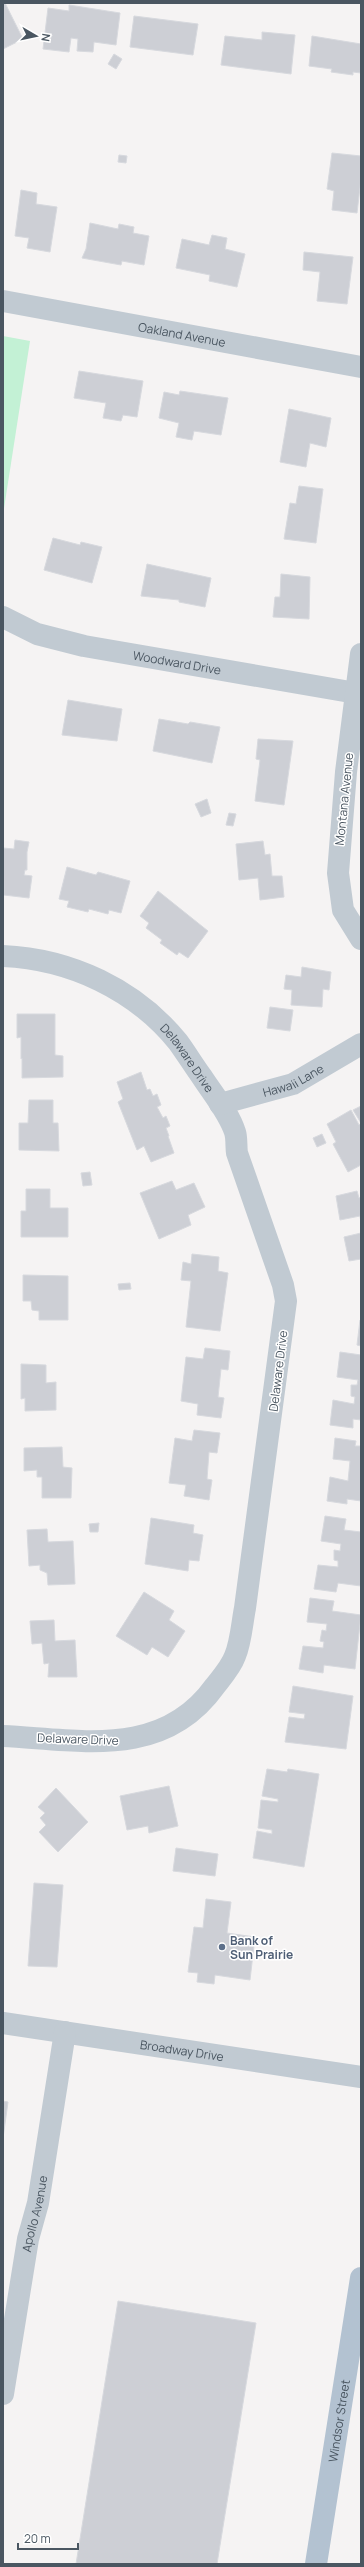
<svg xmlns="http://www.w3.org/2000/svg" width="364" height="2567" viewBox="0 0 364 2567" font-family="Manrope,sans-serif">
<rect width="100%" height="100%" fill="#f5f3f3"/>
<!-- green -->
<path fill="#c3f1d5" d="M3,336L30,341L3,515Z"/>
<!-- building -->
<path fill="#cdcfd5" stroke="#d7d9de" d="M3,3H5L23,39L3,49Z
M69,5L120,13L116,45L94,42L93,52L77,51L78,39L71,38L69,52L43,49L48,8L69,11Z
M134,16L198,24L193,55L130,47Z
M262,32L295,35L291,74L221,65L225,36L262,40Z
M312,36L361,44V73L353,72V75L331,72L332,69L309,66Z
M114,54L122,59L116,69L108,64Z
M332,153L361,156V179L357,213L332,210L334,191L327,189Z
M119,155L127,156L126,163L118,162Z
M21,190L37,193L36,204L57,207L50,252L27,248L29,238L15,236Z
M90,223L118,229L119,224L134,227L133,233L149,236L144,265L122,261L121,265L82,258L86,249Z
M212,235L227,238L225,249L245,254L237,287L209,281L210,275L176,268L182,239L209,245Z
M304,252L353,257L347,304L317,301L320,272L303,270Z
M79,371L143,381L137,417L123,415L121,421L103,418L106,403L74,398Z
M180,391L228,398L221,435L194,431L192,440L176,437L179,423L159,418L164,392L179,395Z
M289,409L331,418L326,447L310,443L306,467L280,462Z
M299,486L323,489L316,543L284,539L290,503L296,504Z
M53,538L80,545L81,542L102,547L92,583L44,570Z
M147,564L211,578L205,607L179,602V600L141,596Z
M281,574L310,577L309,619L273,617L275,597H280Z
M68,700L122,709L117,741L62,735Z
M159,719L188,724L190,722L220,727L212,763L153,751Z
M258,739L293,741L284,805L255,801L260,760L256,759Z
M207,799L211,813L201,817L195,804Z
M229,813L236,814L233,826L226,825Z
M15,840L29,842L27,852V870H25L24,875L32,876L29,898L4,895L3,848L14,849Z
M263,841L265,855L270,854L272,876H282L284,897L260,900L258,878L239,880L236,844Z
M67,867L96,875L98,872L130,881L121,913L109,910L108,914L89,909L88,912L67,907L69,901L59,899Z
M158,891L208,931L188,958L179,952L177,955L160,943L162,940L146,928L149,923L140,916Z
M302,967L331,972L329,990L323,989L322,1007L291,1005L292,990L284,989L286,975L301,977Z
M270,1007L293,1010L290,1031L267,1028Z
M17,1014H55V1055L63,1056V1077L22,1078V1058L21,1059V1037L17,1038Z
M141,1072L147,1090L150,1089L153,1096L157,1094L161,1105L157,1107L163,1118L166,1116L170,1126L166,1128L169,1136H168L174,1153L151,1162L144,1146L137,1150L118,1102L123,1099L117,1082Z
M29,1100H53V1123H58L59,1151L19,1150V1123H28Z
M361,1106V1123L353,1110Z
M351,1110L359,1125L361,1123V1165L348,1172L333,1144L336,1142L327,1124Z
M322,1134L326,1143L317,1147L313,1138Z
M90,1172L92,1185L83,1186L81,1173Z
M172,1181L176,1190L194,1183L205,1207L188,1215L191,1225L159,1239L140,1193Z
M26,1189H50V1208H68V1237H21V1211H26Z
M357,1191L359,1198L361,1197V1223L360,1216L340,1220L336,1196Z
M361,1233V1259L349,1261L344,1237Z
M192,1254L219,1257L218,1271L228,1273L220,1331L186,1327L191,1281L181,1280L183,1262L191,1264Z
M23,1275L68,1276V1320H39V1311L32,1310L31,1301H23Z
M130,1283L131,1289L119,1290L118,1284Z
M360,1320H361V1346L357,1345Z
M205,1348L230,1351L228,1370L221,1369L218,1397L224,1398L221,1418L197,1415L198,1404L181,1401L186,1357L203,1359Z
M340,1352L361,1355V1420L353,1419V1428L330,1425L333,1400L354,1404L355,1397L351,1396V1385H357L358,1380L337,1377Z
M21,1364L46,1365V1383L56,1382V1410L25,1411V1398L21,1399Z
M194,1430L220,1433L217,1453L209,1452L207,1479L212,1480L209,1500L184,1496L186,1485L169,1483L175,1438L192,1441Z
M335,1438L356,1441L355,1446H361V1501L347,1499V1504L327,1501L330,1477L348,1481L350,1461L333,1459Z
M62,1447L63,1467L72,1468L71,1498H42V1477H37V1470L24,1471V1448Z
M325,1516L346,1519L344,1530L361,1532V1586L338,1583L336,1592L314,1589L318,1565L338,1567V1561L334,1560V1550L340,1551L341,1544L321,1541Z
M151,1518L194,1525L193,1533L203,1535L199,1561L189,1560L188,1571L145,1564Z
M99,1523L98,1532H90L89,1524Z
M47,1529L48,1542L73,1541L75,1584L48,1585L47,1573L40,1570V1565L29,1566L27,1530Z
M144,1592L174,1611L169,1620L185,1631L168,1657L152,1647L147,1655L116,1636Z
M310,1598L334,1601L332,1611L361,1615L355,1669L324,1665L323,1673L299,1669L303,1646L323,1648L324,1642L320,1641L322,1630L326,1631L327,1624L307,1622Z
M54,1620L55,1641L75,1640L77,1677H48L49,1663L44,1664L42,1643L32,1644L30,1621Z
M293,1686L353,1696L346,1749L285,1742L289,1717L304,1719L305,1714L289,1712Z
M267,1769L287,1772L288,1769L319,1774L304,1867L253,1858L257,1831L272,1834V1830L258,1828L261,1800L278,1802V1799L262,1796Z
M169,1786L178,1826L149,1833L148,1826L127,1830L120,1796Z
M56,1788L88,1822L58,1852L39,1832L46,1825L40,1818L45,1813L38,1807Z
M176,1848L218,1854L215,1876L173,1871Z
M34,1883L63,1885L57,1967L28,1966Z
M206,1899L231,1902L227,1933L255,1937L250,1980L215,1975L214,1984L197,1982L198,1973L188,1972L194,1927L203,1928Z
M3,2101L8,2102L3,2138Z
M118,2301L256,2323L217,2564H76Z"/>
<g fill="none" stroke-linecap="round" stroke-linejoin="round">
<!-- minor -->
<g stroke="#c1cad2" stroke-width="22">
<path id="s1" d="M3,301L361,367"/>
<path id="s2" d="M3,617L37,634L84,646L356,693"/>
<path d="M361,654L346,772L338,873L343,910L361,939"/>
<path id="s3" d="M3,956C70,959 135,989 178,1042C186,1053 194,1066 202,1077C213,1094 229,1113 235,1132C237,1138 236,1147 237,1153L283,1285L286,1301L245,1608C242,1623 241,1642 235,1656C231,1667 222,1677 215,1686C163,1759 81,1740 3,1736"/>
<path id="s4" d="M220,1104L293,1084L361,1044"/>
<path id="s5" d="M3,2023L361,2077"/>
<path id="s6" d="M3,2394L28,2239L38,2203L65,2032"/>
</g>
<!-- major -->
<path stroke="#b3c2d1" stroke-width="22" id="s7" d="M316,2564L361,2278"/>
</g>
<!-- markers -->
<circle fill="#5c6f8a" stroke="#fff" stroke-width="1.5" cx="222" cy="1947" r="4"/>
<g text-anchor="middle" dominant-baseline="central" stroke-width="3" stroke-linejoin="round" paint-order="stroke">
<!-- street labels -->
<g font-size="12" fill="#4a5661" stroke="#fff">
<text stroke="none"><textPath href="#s1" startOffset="182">Oakland Avenue</textPath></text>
<text stroke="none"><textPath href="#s2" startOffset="181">Woodward Drive</textPath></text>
<text transform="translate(344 799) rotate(-84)">Montana Avenue</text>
<text stroke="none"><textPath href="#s3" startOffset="219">Delaware Drive</textPath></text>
<text stroke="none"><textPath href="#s4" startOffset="77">Hawaii Lane</textPath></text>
<text transform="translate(278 1371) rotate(-83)">Delaware Drive</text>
<text transform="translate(78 1739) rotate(2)">Delaware Drive</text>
<text stroke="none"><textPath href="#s5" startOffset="181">Broadway Drive</textPath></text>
<text stroke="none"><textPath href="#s6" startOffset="183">Apollo Avenue</textPath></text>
<text stroke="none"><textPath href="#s7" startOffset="145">Windsor Street</textPath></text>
</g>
<!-- service labels -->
<g font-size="12" font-weight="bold" fill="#4e5e75" stroke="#fff" text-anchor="start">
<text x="230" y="1940">Bank of<tspan x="230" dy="14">Sun Prairie</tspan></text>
</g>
</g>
<!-- border -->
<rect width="364" height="2567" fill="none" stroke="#4a5661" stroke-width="8"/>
<!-- north arrow -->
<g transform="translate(36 36) rotate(99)" stroke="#ffffff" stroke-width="3" paint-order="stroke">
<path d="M0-3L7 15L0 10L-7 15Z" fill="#4a5661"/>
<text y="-6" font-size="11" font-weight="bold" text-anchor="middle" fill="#4a5661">N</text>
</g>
<!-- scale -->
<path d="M18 2543v6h60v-6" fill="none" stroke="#4a5661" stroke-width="2"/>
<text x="24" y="2543" font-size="12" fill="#4a5661" stroke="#ffffff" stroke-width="3" paint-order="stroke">20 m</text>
</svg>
